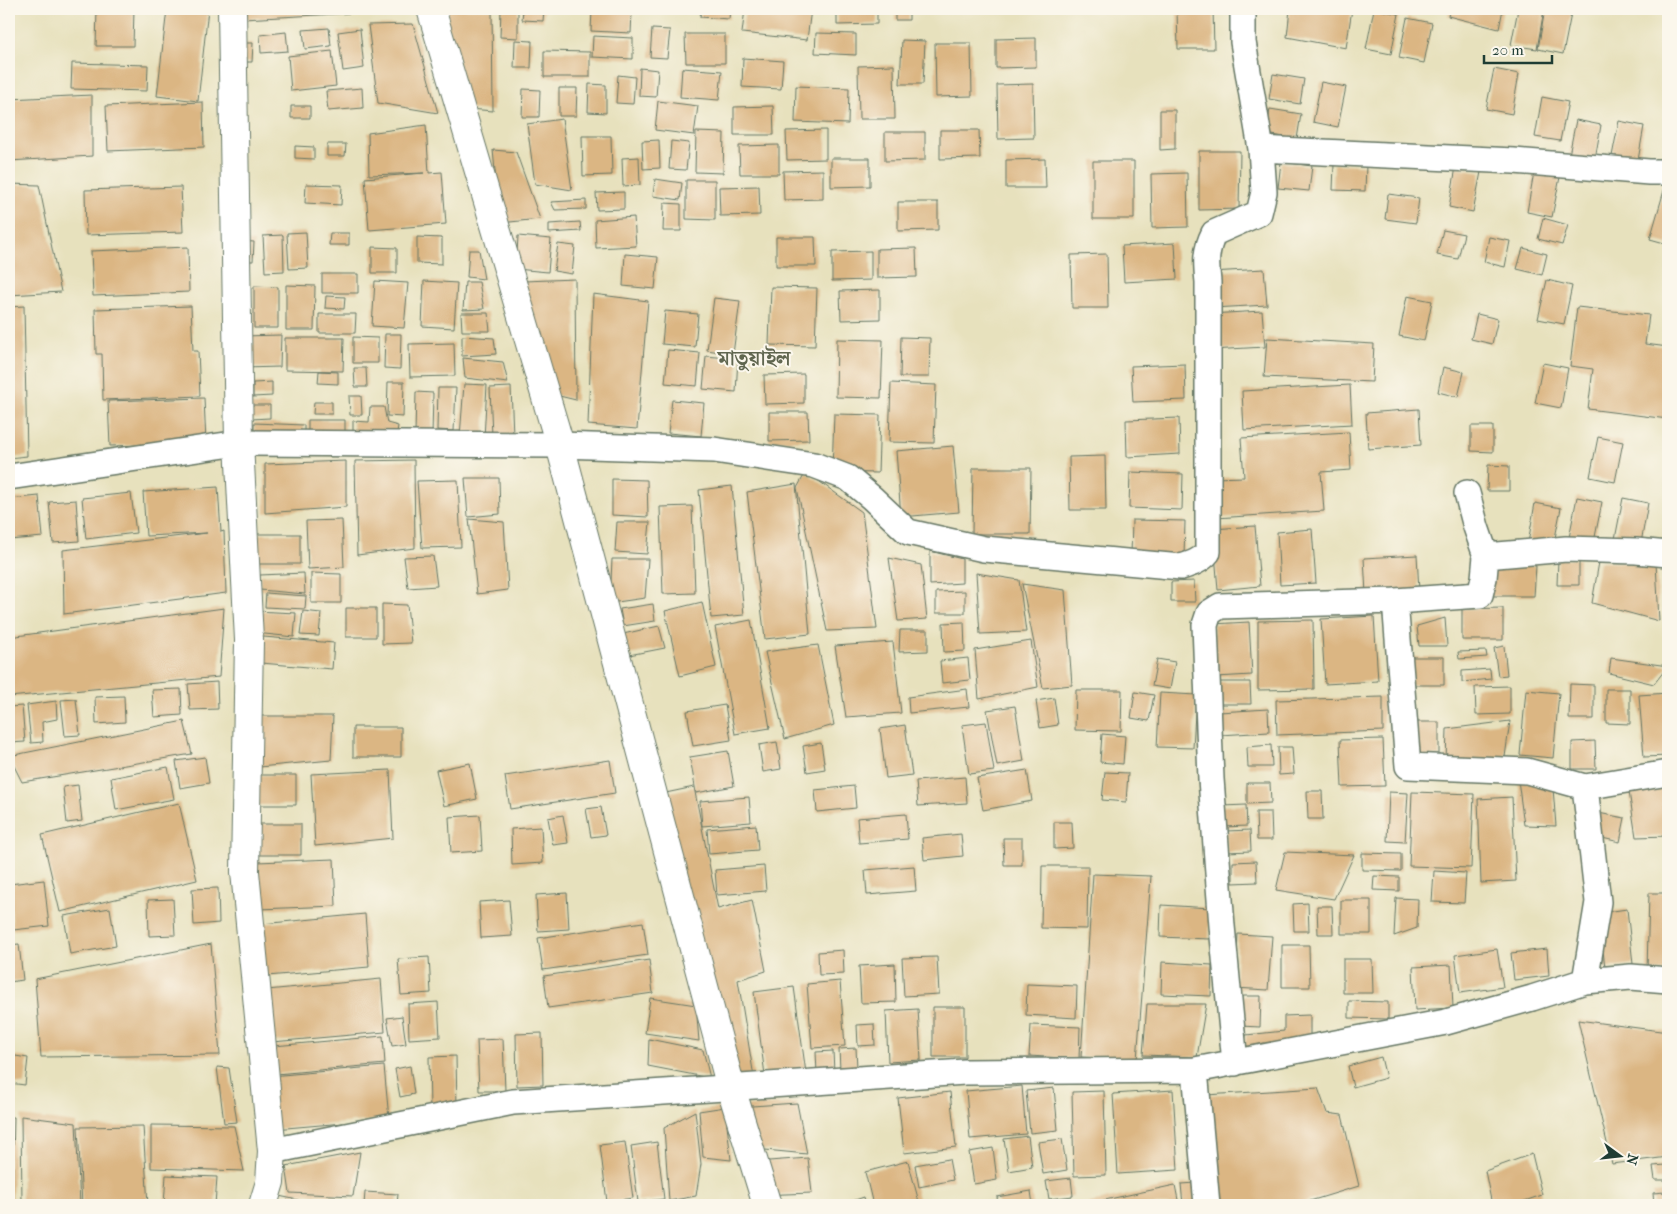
<svg xmlns="http://www.w3.org/2000/svg" width="1677" height="1214" viewBox="0 0 1677 1214" font-family="'IM FELL French Canon','Noto Serif Bengali',serif">
<rect width="100%" height="100%" fill="#fbf7ec"/>
<filter id="ink" filterUnits="userSpaceOnUse"><feTurbulence type="fractalNoise" baseFrequency=".02" numOctaves="2"/><feDisplacementMap in="SourceGraphic" scale="10" xChannelSelector="R" yChannelSelector="G"/><feConvolveMatrix kernelMatrix="1 2 1 2 8 2 1 2 1" color-interpolation-filters="sRGB"/></filter>
<filter id="wash" filterUnits="userSpaceOnUse"><feTurbulence type="fractalNoise" baseFrequency=".0096" numOctaves="4" result="noise"/><feDisplacementMap in="SourceGraphic" scale="20" xChannelSelector="R" yChannelSelector="G"/><feGaussianBlur stdDeviation="1.12" result="paint"/><feColorMatrix in="noise" values="0 0 0 0 0 0 0 0 0 0 0 0 0 0 0 0 0 1.4 0 .05"/><feComposite in="paint" operator="in"/></filter>
<g filter="url(#wash)">
<rect width="100%" height="100%" fill="#e7e1bd"/>
<g id="blocks">
<!-- building -->
<path fill="#dbb683" d="M97,9H134L133,46H96Z
M167,9H208L198,101L157,96Z
M243,9H354L355,13L243,19Z
M369,9H413L414,12L370,11Z
M443,9H492L493,111L470,109Z
M523,9H544L543,21L522,20Z
M652,9H681V13L651,12Z
M701,9H730L729,19L700,17Z
M745,9H811L807,40L742,33Z
M837,9H877V24L837,25Z
M895,9H909V20H895Z
M1177,9H1213L1214,49H1178Z
M1290,9H1352L1346,48L1287,37Z
M1374,9L1399,14L1391,54L1366,49Z
M1450,9H1503L1499,29L1448,16Z
M1518,9L1544,10L1537,49L1511,45Z
M1545,9L1571,14L1563,54L1538,49Z
M501,10H518V38L500,37Z
M592,10L632,12L631,33L591,31Z
M1407,18L1432,23L1424,63L1399,58Z
M413,24L438,113L378,103L368,25Z
M329,28L331,46L305,49L303,30Z
M360,29L364,68L343,71L338,32Z
M652,29L670,30L667,58L650,57Z
M286,32L288,51L261,53L260,35Z
M816,33L856,34V55L815,53Z
M685,34H725V63H686Z
M593,36L633,38V59L592,57Z
M1036,38V67L996,68V39Z
M515,40L532,41L531,68H514Z
M902,40L925,41L923,84H900Z
M240,43H253L252,62H240Z
M935,43H971L972,96L936,97Z
M332,51L336,86L291,91L288,56Z
M544,51L590,52V77H544Z
M743,58L783,61L781,89L742,87Z
M72,63L148,65L147,91L71,89Z
M894,65L895,119H859L858,66Z
M640,68L658,70L656,97L639,96Z
M682,68L722,71L719,100L680,97Z
M1494,69L1519,74L1512,114L1486,109Z
M1273,74L1304,79L1300,104L1269,99Z
M618,75L635,77L633,104L616,103Z
M1321,82L1346,87L1338,127L1313,122Z
M589,84L606,85V113L588,112Z
M1033,84L1034,138L998,139L997,85Z
M796,86L849,88L848,124L795,122Z
M362,88L363,108L328,111L326,91Z
M559,88H577L576,116H559Z
M523,89L540,90L539,117H522Z
M92,95V156L9,161V99Z
M1542,97L1568,102L1560,141L1535,137Z
M658,101L698,106L694,135L655,130Z
M203,102L204,147L108,151L106,106Z
M291,106H310V118H291Z
M773,106L774,135H734V107Z
M1270,109L1301,114L1297,139L1266,134Z
M1160,110H1175V149L1160,150Z
M562,119L572,190L535,184L527,124Z
M1576,120L1601,125L1594,165L1568,160Z
M1619,121L1644,126L1637,166L1611,161Z
M426,125L429,173L442,172L446,224L369,230L365,178L424,173L369,175L368,133Z
M826,130V159L787,160L786,131Z
M940,130H979L980,158L940,159Z
M696,132L724,133L723,173L695,172Z
M885,132H925V160L885,161Z
M582,136H611L612,175L583,176Z
M659,140L660,168L643,169L642,141Z
M671,141L689,143L686,170L669,169Z
M327,144H346L345,156H327Z
M779,145V174H740L739,146Z
M295,146L314,147V159L295,158Z
M493,150L516,152L540,219L500,223Z
M1199,151H1240L1239,209L1199,210Z
M639,157L640,185L623,186L622,158Z
M831,158H870V186L831,187Z
M1045,159L1046,188H1006V160Z
M1093,161H1134V219H1093Z
M1281,162L1312,166L1309,191L1278,188Z
M1334,164L1366,165L1365,191L1333,190Z
M1456,167L1481,172L1473,212L1449,207Z
M823,170V199L784,200L783,171Z
M1534,172L1560,177L1552,217L1527,212Z
M1187,173L1188,227L1152,228L1151,174Z
M655,179L682,183L680,200L653,196Z
M686,180H715V220L686,219Z
M9,184L39,185L61,292L9,295Z
M306,184L342,185L341,205L305,203Z
M759,186L760,215L720,216L719,187Z
M181,187L183,232L86,235L85,190Z
M1665,187L1668,188V244L1650,239Z
M624,192V209L597,210L596,193Z
M1388,194L1419,198L1416,223L1385,219Z
M586,200V209L555,210L551,202Z
M898,202H938V230L898,231Z
M664,203L681,204V231H663Z
M634,217L636,246L596,248L595,220Z
M1543,218L1568,225L1562,245L1538,239Z
M580,222L581,231L549,233V224Z
M1443,230L1464,234L1458,259L1437,255Z
M306,232L308,268L289,269L287,233Z
M330,233H349V245H329Z
M283,235L284,271L265,272L263,236Z
M518,236L551,239L548,272L516,269Z
M417,237L442,238V264L417,263Z
M776,237H815L816,266H776Z
M1489,237L1510,241L1505,267L1484,262Z
M240,241L254,242L253,261H239Z
M1175,243L1177,279L1124,282L1122,246Z
M558,244L575,246L572,274L554,271Z
M188,247L189,292L93,296L91,251Z
M372,247L397,248V273H372Z
M916,248L917,277L877,278V249Z
M1523,248L1547,254L1542,275L1517,269Z
M469,250H479L484,279L467,277Z
M871,251V280L832,281V252Z
M625,254L658,257L655,289L623,286Z
M1107,254L1108,308H1072L1071,255Z
M1264,269L1267,305L1213,308L1211,272Z
M322,274H358V293H322Z
M575,279L576,400L551,394L524,281Z
M1547,280L1572,286L1564,324L1538,319Z
M375,281L408,283L404,328L372,326Z
M424,281L457,283L454,328L422,326Z
M465,282H479L484,309L463,310Z
M286,285L315,286L314,330H286Z
M254,286L278,287V328H254Z
M771,287L817,288L815,346L769,345Z
M880,290V319L841,320L840,291Z
M593,294L648,301L637,429L588,425Z
M326,296L345,297L344,309L325,308Z
M1407,296L1432,301L1424,341L1399,336Z
M714,298L740,301L733,354L707,350Z
M24,306L27,456L9,458V307Z
M191,306L193,351H198L200,396L103,400L102,354H96L95,309Z
M1577,307L1649,315L1645,344L1668,347V419L1588,409L1593,369L1570,366Z
M665,311L698,314L695,347L662,344Z
M1262,311L1265,347L1211,350L1209,314Z
M461,313H488L490,331H462Z
M319,314H356L355,333H319Z
M1477,314L1498,319L1492,344L1471,339Z
M385,334H401L400,369L384,368Z
M281,335L280,367L243,368V336Z
M462,336L494,338L496,354L462,356Z
M353,337L378,338V363H353Z
M901,337L930,338L929,377H900Z
M285,338H344L343,371L285,370Z
M1267,338L1374,344L1372,382L1264,377Z
M837,339L883,340L881,398L836,397Z
M454,343L455,376L410,377L409,344Z
M668,350L700,353L697,386L665,383Z
M706,356L738,359L736,392L703,389Z
M463,358L503,362L508,383L465,378Z
M1543,363L1568,368L1561,408L1535,403Z
M1185,364L1186,400L1133,402L1131,366Z
M1443,367L1464,372L1458,397L1438,392Z
M354,368H366L367,387H355Z
M319,371L338,372V384L318,383Z
M804,374V403L765,404L764,375Z
M272,382V396L253,397V383Z
M388,382H404L403,417L387,416Z
M891,383L936,385L934,443L889,442Z
M464,384L487,385L484,438L460,437Z
M1350,385L1352,424L1244,430L1242,391Z
M511,387L513,435L492,436L490,388Z
M438,388H456L454,431L437,430Z
M416,392L433,393L432,435L415,434Z
M349,396H361L362,415H350Z
M204,398L206,443L110,446L108,401Z
M672,400L704,403L701,436L668,433Z
M314,402H332V414H313Z
M251,405H270V418L251,419Z
M370,407H384L387,423L398,426L396,439L353,435V421L369,422Z
M1419,409L1421,445L1368,449L1366,413Z
M769,412H808L809,440L769,441Z
M834,414L880,415L878,473L832,472Z
M1179,418L1180,454L1127,457L1126,420Z
M308,420H345V437L308,438Z
M254,423L304,425V440L254,438Z
M1471,426H1493V452L1471,451Z
M1349,432L1351,470L1321,472L1324,511L1216,518L1214,478L1244,477L1241,438Z
M1598,437L1623,442L1615,482L1590,477Z
M953,446L959,512L901,517L896,451Z
M1105,456L1106,510H1070L1069,457Z
M414,460L415,548L357,555L355,461Z
M346,461V507L265,513V464Z
M1488,465L1509,466V491H1487Z
M973,468H1031L1030,534H972Z
M806,472L862,512L877,629L827,631L797,488Z
M1130,472L1183,474L1182,510L1129,508Z
M465,478H499L500,514L468,517Z
M612,479L647,480L648,517L612,515Z
M458,480L461,547L422,548L417,481Z
M796,484L810,634L765,639L747,492Z
M732,486L744,615L711,618L699,490Z
M218,487L221,532L224,531L226,593L64,614L63,550L207,533L146,536L143,492Z
M131,493L136,533L86,539L82,498Z
M39,496L43,537L9,540V499Z
M1577,497L1602,502L1594,542L1569,538Z
M1623,498L1648,503L1641,543L1615,539Z
M76,500L79,541L53,543L49,502Z
M1535,503L1561,508L1553,548L1528,543Z
M692,506L695,593L663,594L660,507Z
M469,519L504,522L508,590L477,594Z
M342,520L344,567L308,569L306,521Z
M1132,520L1185,521L1184,557L1131,556Z
M617,522H650L647,554L615,552Z
M1255,526L1260,586L1218,590L1213,529Z
M1312,529L1316,583L1280,585L1277,532Z
M252,534H300V564H252Z
M930,551L962,559V583L930,585Z
M1417,555L1419,591L1366,594L1364,558Z
M433,556L437,586L408,588L404,557Z
M889,558L921,565L927,619L898,621Z
M612,559H648L645,598L610,603Z
M1558,559H1579V585H1557Z
M1492,561L1536,566L1534,596H1488Z
M1599,562L1656,563L1659,621L1592,603Z
M304,573L305,594L260,590V575Z
M311,573L341,574V603H311Z
M976,573L1019,580L1026,632L980,634Z
M1194,581L1195,602H1171V582Z
M1022,584L1065,590L1072,685L1043,688Z
M965,591V613H936V592Z
M266,593L306,596L305,609L265,607Z
M702,602L716,667L680,676L665,611Z
M382,604L407,605L411,643L382,644Z
M653,604L655,621L623,626L620,609Z
M224,608L219,677L9,697V637Z
M346,608H376V637H346Z
M1503,608V640H1462V609Z
M255,611L296,613L294,637L255,633Z
M303,611L321,613L319,636L300,635Z
M1374,616L1378,681L1325,684L1321,619Z
M1445,618L1447,646H1419L1417,626Z
M751,620L770,728L735,734L715,627Z
M1313,620L1314,689L1258,690V621Z
M964,622L965,651L944,652L943,623Z
M1249,622L1252,675L1216,677L1213,624Z
M659,626L665,648L629,655L623,634Z
M900,630H928V651L899,652Z
M252,636L334,643L332,669L249,662Z
M1031,641L1038,687L979,699L975,650Z
M893,642L901,713L846,717L835,646Z
M818,645L834,725L785,739L765,652Z
M1504,646L1507,675L1498,676L1494,648Z
M1486,651L1487,657L1459,659L1458,652Z
M1410,657H1444V685H1410Z
M968,658L970,680L942,683L940,661Z
M1611,658L1668,666L1654,684L1609,673Z
M1157,659L1175,662L1170,689L1152,686Z
M1490,669L1491,679L1462,682V671Z
M217,682L218,709L190,710L188,684Z
M1217,682H1250L1251,704H1217Z
M1570,684L1594,685V719H1569Z
M1510,686V714L1476,715L1475,687Z
M181,689L182,715L154,717L152,690Z
M967,689L969,707L909,713L908,697Z
M1606,689H1630V724L1606,723Z
M1076,690H1122L1121,731L1075,730Z
M1526,690L1559,693L1553,758L1520,755Z
M1135,692L1154,695L1149,721L1131,718Z
M1160,693L1196,695L1193,748L1157,747Z
M1668,693V756L1644,757L1639,695Z
M124,696L125,722L96,724L95,697Z
M1383,697V731L1277,735L1276,700Z
M1054,698L1058,725L1040,728L1036,701Z
M76,699L80,735L65,736L61,700Z
M56,701L57,719L42,722L43,742L31,743L27,705Z
M725,705L731,740L693,746L687,711Z
M22,706L25,742L9,743V707Z
M1015,706L1024,761L997,766L987,710Z
M1268,709L1269,732L1220,735L1219,712Z
M254,716H333L331,760L249,768Z
M184,721L192,754L22,782L9,756Z
M1510,721L1504,764L1446,761L1447,729Z
M986,722L994,771L969,774L962,725Z
M1411,722H1439V756L1411,757Z
M905,725L912,775L886,778L880,729Z
M353,727H401V757H353Z
M1102,734L1125,736L1123,764L1100,762Z
M1383,739L1385,786L1342,787L1340,740Z
M1595,741L1596,769H1572V742Z
M777,742L781,769L763,772L759,745Z
M821,743L825,769L807,772L803,746Z
M1271,745L1272,767H1248L1247,747Z
M1278,747H1292L1294,774L1279,775Z
M728,751L734,786L696,793L690,757Z
M205,757L209,783L180,788L176,761Z
M610,760L615,793L510,809L505,776Z
M470,763L477,799L444,806L436,770Z
M168,767L174,799L116,810L111,778Z
M390,770L393,838L315,846L311,774Z
M1027,770L1032,801L983,810L977,778Z
M1105,772L1128,773L1126,802L1102,800Z
M249,775H296V805H249Z
M1668,776V836L1636,837L1628,785Z
M965,777L967,803L918,806L916,781Z
M1518,780L1553,788L1556,826L1524,825Z
M1247,783H1270L1271,803L1247,804Z
M78,785L82,821L67,823L63,787Z
M854,786L856,808L817,812L815,790Z
M694,787L718,909L752,900L766,971L738,980L755,1083L724,1087L661,794Z
M1307,791H1322L1323,819H1308Z
M1389,792L1408,793L1405,842L1387,841Z
M1412,792L1474,794L1471,868L1409,866Z
M749,797L751,822L702,826L700,801Z
M1512,797L1516,881L1481,883L1478,799Z
M179,803L197,880L60,912L42,835Z
M1246,805L1247,826L1223,827L1222,806Z
M601,807L606,835L591,837L586,809Z
M1256,812H1271L1272,840H1257Z
M1598,813L1625,818L1620,842L1593,836Z
M906,814L908,839L859,843L857,818Z
M480,815L482,851L451,853L449,817Z
M563,815L568,843L553,845L548,818Z
M1054,822H1072L1073,848L1054,849Z
M253,824H301V855H253Z
M756,825L758,850L709,854L707,829Z
M541,827L543,863L512,865L511,829Z
M1250,830L1251,851L1227,852L1226,831Z
M961,834L963,856L924,860L922,838Z
M1003,838H1022V865H1004Z
M1285,852L1354,855L1334,899L1276,890Z
M1362,853L1401,854V871L1362,870Z
M334,859L336,906L259,909L257,862Z
M1256,861L1257,882L1233,883V862Z
M764,866L766,891L717,895L715,870Z
M914,866L916,891L867,895L865,870Z
M1042,866H1088L1087,929L1041,928Z
M1434,871L1466,873L1464,903L1432,902Z
M1093,874L1151,876L1137,1060L1081,1057Z
M1374,876L1399,877V891L1373,890Z
M44,880L49,926L13,930L9,884Z
M218,888L219,923L194,925L192,889Z
M567,893L569,929L538,931L536,895Z
M1649,893H1668V971H1647Z
M1396,898L1418,899L1417,928L1394,936Z
M173,899L175,935L149,936L148,900Z
M509,900L512,936L481,938L479,902Z
M1341,900H1371V934H1341Z
M1308,903L1309,931H1294L1293,904Z
M1161,905L1211,908L1209,939L1160,937Z
M1317,906H1332L1333,934H1318Z
M110,908L116,946L70,954L64,916Z
M1627,909L1633,964L1605,968L1599,913Z
M365,914L369,967L256,977L251,925Z
M643,922L648,955L543,970L538,938Z
M1238,934L1272,936L1268,990L1235,988Z
M19,944L23,980L9,982V945Z
M211,944L220,1055L41,1057L35,979Z
M1282,945H1309L1310,987H1282Z
M1497,949L1503,987L1460,993L1455,955Z
M1547,949L1549,976L1514,980L1511,953Z
M843,950L844,974L819,975L818,952Z
M429,957L431,993L401,995L398,959Z
M937,957L939,994L904,996L902,958Z
M1343,959H1372L1373,993H1343Z
M649,960L653,993L548,1008L544,976Z
M1162,962L1212,965L1211,996L1161,994Z
M895,964L896,1002L861,1003L859,966Z
M1451,965L1453,1008L1415,1010L1413,967Z
M381,979L385,1032L272,1042L267,990Z
M840,981L845,1046L812,1048L807,984Z
M1027,984L1077,986L1076,1018L1026,1015Z
M794,987L806,1073L765,1075L754,992Z
M1241,996H1261L1260,1027L1240,1026Z
M650,998L696,1005L699,1041L645,1033Z
M1349,1001L1388,1002V1019L1349,1018Z
M438,1002L440,1037L409,1039L408,1004Z
M1147,1004H1206L1197,1057L1143,1055Z
M933,1007H965V1057H933Z
M918,1009L921,1060L888,1062L886,1011Z
M1310,1015V1041L1244,1051L1246,1035L1284,1031V1016Z
M402,1016L406,1044L392,1046L387,1018Z
M1578,1020L1668,1032V1157L1612,1164Z
M874,1024L875,1045L858,1046L857,1025Z
M1031,1025L1080,1027L1079,1059L1029,1056Z
M542,1033L543,1085L517,1086L516,1034Z
M383,1036L385,1064L276,1074L274,1046Z
M503,1039L505,1091H479L477,1040Z
M649,1039L703,1050L710,1078L648,1066Z
M856,1048L857,1068L840,1069L839,1049Z
M833,1051L834,1072L817,1073L816,1052Z
M9,1055L28,1058L25,1085L9,1083Z
M456,1056L457,1108L430,1109L429,1057Z
M1381,1057L1386,1078L1353,1087L1348,1066Z
M384,1066L389,1119L275,1129L271,1076Z
M410,1066L414,1094L400,1097L395,1069Z
M217,1067L229,1068L237,1122L224,1123Z
M1022,1086L1026,1134L970,1139L966,1091Z
M1054,1088L1058,1130L1030,1133L1026,1091Z
M1318,1088L1327,1113L1342,1115L1359,1186L1297,1205H1202L1190,1096Z
M1173,1090L1178,1170L1118,1174L1113,1094Z
M1104,1091L1106,1175L1074,1176L1072,1092Z
M950,1092L956,1147L904,1153L898,1098Z
M797,1103L807,1154L744,1148L737,1107Z
M725,1107L731,1160L703,1157L699,1111Z
M695,1111L701,1164L696,1196L669,1201L664,1128Z
M21,1116L76,1123L80,1205H22Z
M9,1117H14L12,1205H9Z
M151,1125L234,1126L244,1171L151,1168Z
M143,1126L148,1205H82L78,1127Z
M1028,1136L1032,1167L1009,1171L1004,1139Z
M1062,1139L1067,1170L1043,1174L1038,1142Z
M625,1142L633,1198L607,1202L600,1145Z
M657,1142L664,1199L638,1202L631,1146Z
M993,1148L997,1180L974,1184L969,1152Z
M360,1152L353,1196L290,1193L286,1166Z
M1532,1154L1542,1195L1513,1205H1492L1485,1171Z
M808,1158L812,1193L759,1195L756,1162Z
M949,1159L953,1180L919,1187L915,1165Z
M908,1161L919,1202L905,1205H873L865,1172Z
M1666,1165L1667,1180H1655L1653,1166Z
M166,1175L217,1177L215,1205H164Z
M1071,1178L1073,1196L1049,1199L1046,1181Z
M1195,1183L1198,1205H1183L1181,1184Z
M1175,1185L1179,1205H1086V1204Z
M1031,1191L1033,1205H998L997,1197Z
M365,1192L398,1194L397,1205H364Z
M1665,1192L1666,1205H1654L1653,1193Z
M274,1195L298,1200L297,1205H272Z
M864,1197L866,1205H841Z"/>
</g>
</g>
<g filter="url(#ink)">
<use href="#blocks" fill-opacity="0" stroke="#657664" stroke-width="1"/>
<g fill="none" stroke-linecap="round" stroke-linejoin="round">
<!-- street casing -->
<g stroke="#657664" stroke-width="28">
<path id="street" d="M1261,149L1514,161L1649,172H1668
M9,477L239,443L560,445L714,450L814,465L848,478L872,498L908,532L984,549L1181,567C1191,564 1201,561 1208,552V282C1206,262 1205,251 1214,233L1259,213L1264,192L1261,149L1243,42V9
M1486,556L1566,549L1636,551L1668,554
M1395,601L1408,766L1527,771L1585,787
M1585,981L1598,902L1585,787L1668,773
M1235,1063L1222,926L1211,779L1205,625L1209,613L1220,606L1395,601L1480,595L1484,578L1486,556L1476,527L1467,493
M1195,1070L1207,1205
M272,1151L513,1102L965,1072L1195,1070L1446,1022L1532,998L1585,981L1631,977L1668,980"/>
</g>
<!-- secondary casing -->
<g stroke="#657664" stroke-width="30">
<path id="secondary" d="M232,9L239,443L249,640L245,872L272,1151L270,1182L263,1205
M431,9L560,445L731,1088L767,1205"/>
</g>
<!-- street -->
<use href="#street" stroke="#fff" stroke-width="25"/>
<!-- secondary -->
<use href="#secondary" stroke="#fff" stroke-width="28"/>
</g>
</g>
<g text-anchor="middle" dominant-baseline="central" stroke-width="4" stroke-linejoin="round" paint-order="stroke">
<!-- district labels -->
<g font-size="21" font-weight="bold" fill="#616750" stroke="#fbf7ec">
<text x="754" y="358">মাতুয়াইল</text>
</g>
</g>
<!-- margin -->
<rect width="1677" height="1214" fill="none" stroke="#fbf7ec" stroke-width="30"/>
<!-- north arrow -->
<g transform="translate(1620 1156) rotate(105)" stroke="#fbf7ec" stroke-width="4" paint-order="stroke">
<path d="M0-4L9 19L0 12L-9 19Z" fill="#1f3d34"/>
<text y="-8" font-size="14" font-weight="bold" text-anchor="middle" fill="#1f3d34">N</text>
</g>
<!-- scale -->
<path d="M1484 55v8h68v-8" fill="none" stroke="#1f3d34" stroke-width="2.5"/>
<text x="1492" y="55" font-size="15" fill="#1f3d34" stroke="#fbf7ec" stroke-width="4" paint-order="stroke">20 m</text>
</svg>
